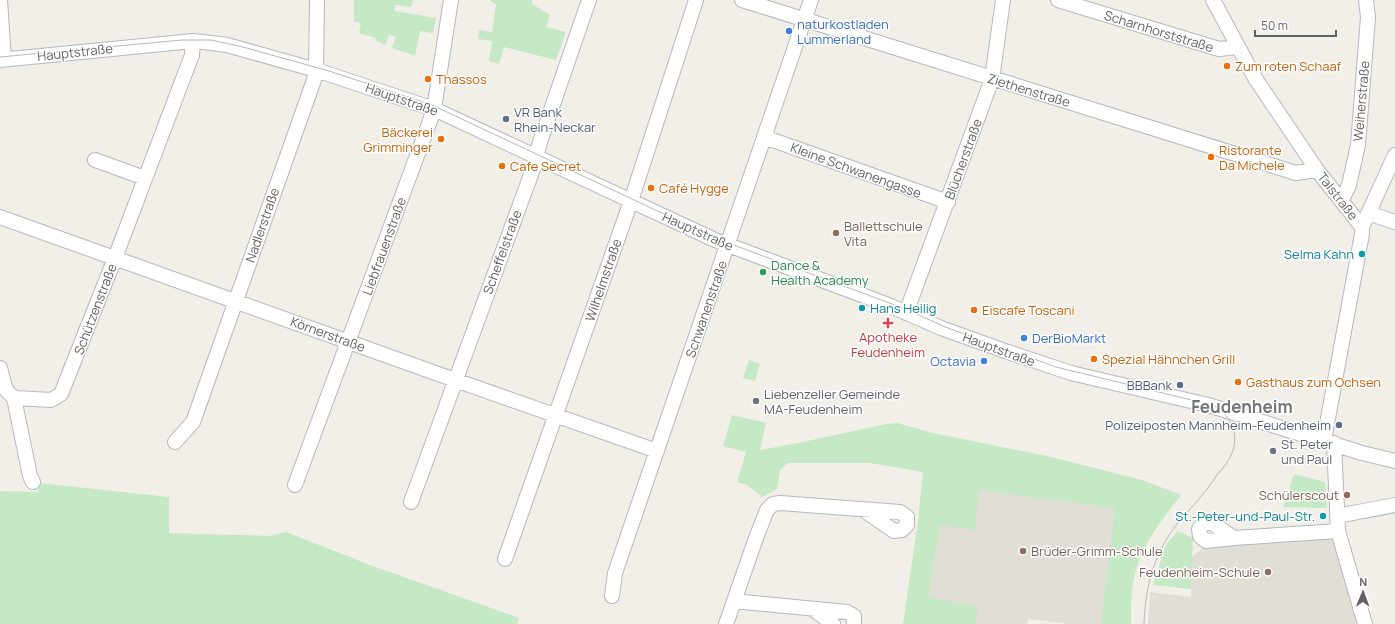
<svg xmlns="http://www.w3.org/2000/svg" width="1395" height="624" viewBox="0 0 1395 624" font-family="Manrope,sans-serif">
<rect width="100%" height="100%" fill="#f1efe8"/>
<!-- education -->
<path fill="#e1ded6" d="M979,490L1116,508L1101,624H1070L1028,619L1027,624H923L940,525Z
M1335,537L1358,624H1148L1150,592L1191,597L1192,557L1205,546Z"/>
<!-- green -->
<path fill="#c5e8c5" d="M354,0H413L411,7L395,5V11L436,18L433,33L420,31L415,56L392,48L396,37L389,35L385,45L375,40L376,38L359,33L361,23L354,22Z
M490,0H533L532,4L550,15L546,27L566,32L556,60L504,47L499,64L489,61L492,41L478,39L479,30L492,32L496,4L490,1Z
M749,360L760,364L755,381L743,378Z
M732,415L766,423L760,450L803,442L886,424L897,423L933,433L1047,456L1142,480L1181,495C1165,516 1145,540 1137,566C1131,585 1131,605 1131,624H1101L1115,508L979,490L975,530L940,525L928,597L978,607L975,624H903L918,521L923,472L870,463H788L780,470L777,489L762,497L747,485L737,482L746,452L723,446Z
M1294,474L1325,482L1327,508L1283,507Z
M39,483L169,497V533L269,536L286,532L370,565L519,618L517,624H0V491L38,492Z
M1177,531L1193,538L1191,589L1153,585L1165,547Z"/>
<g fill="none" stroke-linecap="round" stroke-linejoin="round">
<!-- minor casing -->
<g stroke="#b5b8bc" stroke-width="16">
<path id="minor" d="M0,0L4,59
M742,0L1296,173L1317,170
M1058,0L1219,49L1237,47
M1213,0L1255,78L1317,170L1362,227V234L1324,440
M0,60L193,41L212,43L227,45L316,70L434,109L715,240L891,306L941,328L1008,352L1071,373L1208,405L1362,453L1395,461
M764,137L948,202
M95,160L145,178
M1342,200L1349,185L1358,145L1368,17L1366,0
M1368,213L1395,222
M0,217L455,380L657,451
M1362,227L1395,155
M906,313L992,79L1003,0
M0,368L6,390L14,398L30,476L33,482
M14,398L51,400L61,394L115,258L192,55L193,41
M175,442L193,422L314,80L316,70L317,0
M1334,443L1338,531L1365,624
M295,485L431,118L434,109L451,0
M411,502L533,169L540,142L589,0
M1337,516L1395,505
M1234,538L1206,541L1200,536L1199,529L1204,523H1212L1234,538L1338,531
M505,559L631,201L696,0
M612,596L615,573L811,0
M734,601L847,612L854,616V624
M813,609L833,624
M726,624L756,538L767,510L773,504L780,503L900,512L907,517V525L902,530L894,531L862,509"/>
</g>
<!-- minor -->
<use href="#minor" stroke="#fff" stroke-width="14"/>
<!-- tram -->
<path stroke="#b6b7b8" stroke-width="1" d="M0,57L182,40H211L243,47L329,71L432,105L715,238L908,310L945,327L1056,367L1212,405C1229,413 1239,432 1233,450C1230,460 1223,468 1217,475C1211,484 1205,492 1198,500C1188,512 1176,523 1168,537C1151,564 1145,593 1144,624"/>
</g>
<!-- markers -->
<g fill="#3f7fe0" stroke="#fff" stroke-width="1.5">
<circle cx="789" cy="31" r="4"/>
<circle cx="1024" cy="338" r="4"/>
<circle cx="984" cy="361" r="4"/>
</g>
<g fill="#e8710a" stroke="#fff" stroke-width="1.5">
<circle cx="1227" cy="66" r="4"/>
<circle cx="428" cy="79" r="4"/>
<circle cx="441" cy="139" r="4"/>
<circle cx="1211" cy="157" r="4"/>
<circle cx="502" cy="166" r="4"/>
<circle cx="651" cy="188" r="4"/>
<circle cx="974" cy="310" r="4"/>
<circle cx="1094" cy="359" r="4"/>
<circle cx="1238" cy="382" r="4"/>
</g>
<g fill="#5c6f8a" stroke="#fff" stroke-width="1.5">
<circle cx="506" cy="119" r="4"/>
<circle cx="1180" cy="385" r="4"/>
<circle cx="1339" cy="425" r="4"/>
</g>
<g fill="#8d6e63" stroke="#fff" stroke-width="1.5">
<circle cx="836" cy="233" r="4"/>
<circle cx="1347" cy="495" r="4"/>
<circle cx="1023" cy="551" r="4"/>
<circle cx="1268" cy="572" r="4"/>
</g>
<g fill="#0f9aa8" stroke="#fff" stroke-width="1.5">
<circle cx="1362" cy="254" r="4"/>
<circle cx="862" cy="308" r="4"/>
<circle cx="1323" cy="516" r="4"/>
</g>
<circle fill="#2e9e5b" stroke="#fff" stroke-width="1.5" cx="763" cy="272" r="4"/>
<path fill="#e0444e" stroke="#fff" stroke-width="1.5" d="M886 317h4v4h4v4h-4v4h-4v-4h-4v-4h4z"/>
<g fill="#6b7280" stroke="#fff" stroke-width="1.5">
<circle cx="756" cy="401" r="4"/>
<circle cx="1273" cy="451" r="4"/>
</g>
<g text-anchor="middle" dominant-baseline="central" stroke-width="3" stroke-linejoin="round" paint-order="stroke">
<!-- shop labels -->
<g font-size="13" fill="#366cbe" stroke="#fff" text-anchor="start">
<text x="797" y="24">naturkostladen<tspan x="797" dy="15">Lummerland</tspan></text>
<text x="1032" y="338">DerBioMarkt</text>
<text x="976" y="361" text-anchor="end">Octavia</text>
</g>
<!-- street labels -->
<g font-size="13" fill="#5f6368" stroke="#fff">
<text transform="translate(1159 31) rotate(17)">Scharnhorststraße</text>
<text transform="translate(75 52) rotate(-6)">Hauptstraße</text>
<text transform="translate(1029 90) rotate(17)">Ziethenstraße</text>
<text transform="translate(402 99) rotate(19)">Hauptstraße</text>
<text transform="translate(1361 101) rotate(-85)">Weiherstraße</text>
<text transform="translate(963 159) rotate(-70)">Blücherstraße</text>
<text transform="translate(856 170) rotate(20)">Kleine Schwanengasse</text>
<text transform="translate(1338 196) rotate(52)">Talstraße</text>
<text transform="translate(262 225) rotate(-71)">Nadlerstraße</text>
<text transform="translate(698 231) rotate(24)">Hauptstraße</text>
<text transform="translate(384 246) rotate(-70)">Liebfrauenstraße</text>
<text transform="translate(502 252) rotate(-70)">Scheffelstraße</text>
<text transform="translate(603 280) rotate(-71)">Wilhelmstraße</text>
<text transform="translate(95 309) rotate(-69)">Schützenstraße</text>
<text transform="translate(706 309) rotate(-71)">Schwanenstraße</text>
<text transform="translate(328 334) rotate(20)">Körnerstraße</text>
<text transform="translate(999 349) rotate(20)">Hauptstraße</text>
</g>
<!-- food labels -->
<g font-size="13" fill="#c56008" stroke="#fff" text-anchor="start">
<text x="1235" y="66">Zum roten Schaaf</text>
<text x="436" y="79">Thassos</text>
<text x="433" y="132" text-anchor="end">Bäckerei<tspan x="433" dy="15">Grimminger</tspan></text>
<text x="1219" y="150">Ristorante<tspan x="1219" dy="15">Da Michele</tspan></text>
<text x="510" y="166">Cafe Secret</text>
<text x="659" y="188">Café Hygge</text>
<text x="982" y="310">Eiscafe Toscani</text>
<text x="1102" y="359">Spezial Hähnchen Grill</text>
<text x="1246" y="382">Gasthaus zum Ochsen</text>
</g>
<!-- service labels -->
<g font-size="13" fill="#4e5e75" stroke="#fff" text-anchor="end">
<text x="514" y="112" text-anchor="start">VR Bank<tspan x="514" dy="15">Rhein-Neckar</tspan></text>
<text x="1172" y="385">BBBank</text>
<text x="1331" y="425">Polizeiposten Mannheim-Feudenheim</text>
</g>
<!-- education labels -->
<g font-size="13" fill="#785e54" stroke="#fff" text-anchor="start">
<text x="844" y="226">Ballettschule<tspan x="844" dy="15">Vita</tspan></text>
<text x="1339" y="495" text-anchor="end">Schülerscout</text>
<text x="1031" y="551">Brüder-Grimm-Schule</text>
<text x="1260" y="572" text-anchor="end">Feudenheim-Schule</text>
</g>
<!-- culture labels -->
<g font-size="13" fill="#0d838f" stroke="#fff" text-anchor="end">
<text x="1354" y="254">Selma Kahn</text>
<text x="870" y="308" text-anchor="start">Hans Heilig</text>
<text x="1315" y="516">St.-Peter-und-Paul-Str.</text>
</g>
<!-- leisure labels -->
<g font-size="13" fill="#27864d" stroke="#fff" text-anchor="start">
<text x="771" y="265">Dance &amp;<tspan x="771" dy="15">Health Academy</tspan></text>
</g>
<!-- health labels -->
<g font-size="13" fill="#be3a42" stroke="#fff">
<text x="888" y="337">Apotheke<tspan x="888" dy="15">Feudenheim</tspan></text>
</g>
<!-- worship labels -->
<g font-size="13" fill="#5b616d" stroke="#fff" text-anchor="start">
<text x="764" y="394">Liebenzeller Gemeinde<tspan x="764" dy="15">MA-Feudenheim</tspan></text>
<text x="1281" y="444">St. Peter<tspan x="1281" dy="15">und Paul</tspan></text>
</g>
<!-- district labels -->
<g font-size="17" font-weight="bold" fill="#70757a" stroke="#fff">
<text x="1242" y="406">Feudenheim</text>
</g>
</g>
<!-- north arrow -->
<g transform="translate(1363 592) rotate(1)" stroke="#ffffff" stroke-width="3" paint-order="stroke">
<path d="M0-3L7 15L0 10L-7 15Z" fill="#5f6368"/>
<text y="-6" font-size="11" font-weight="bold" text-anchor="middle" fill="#5f6368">N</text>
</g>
<!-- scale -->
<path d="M1255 30v6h81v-6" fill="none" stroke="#5f6368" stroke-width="2"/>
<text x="1261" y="30" font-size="12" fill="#5f6368" stroke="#ffffff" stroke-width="3" paint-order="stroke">50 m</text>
</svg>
